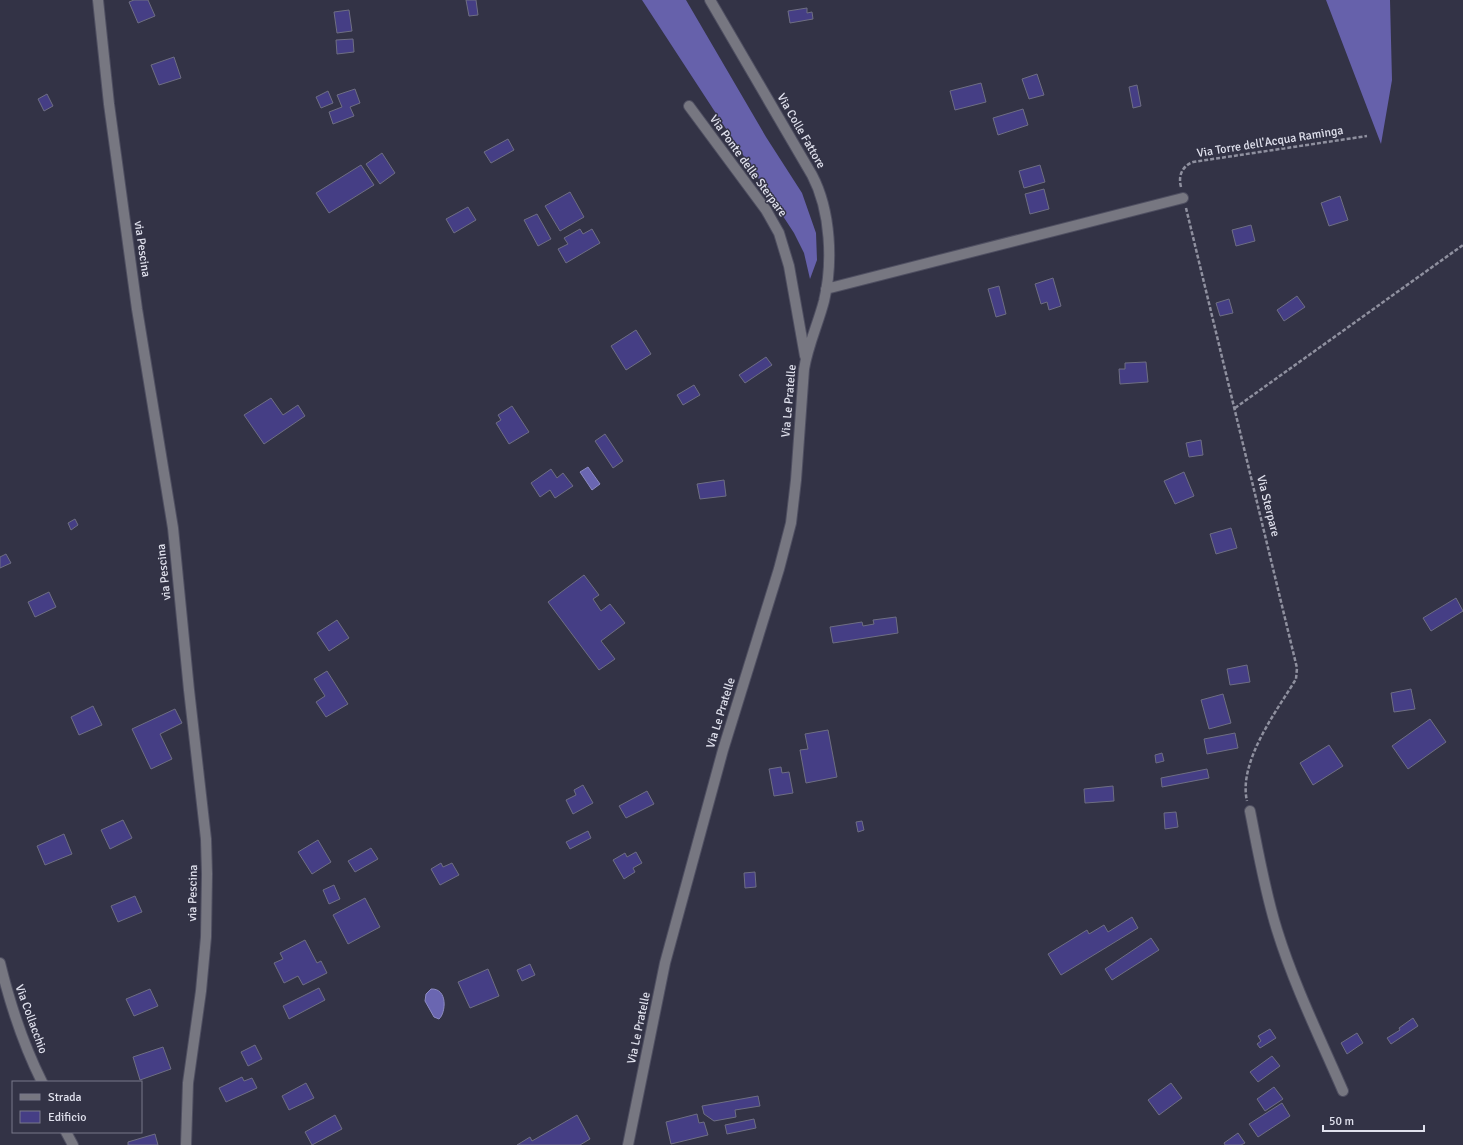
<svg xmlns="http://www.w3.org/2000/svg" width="1463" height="1145" viewBox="0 0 1463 1145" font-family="Signika,sans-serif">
<rect width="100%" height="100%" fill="#333346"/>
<!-- forest -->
<path fill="#6661ab" d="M642,0H686L766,137L802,193L816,233L817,260L810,279L804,253L794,233Z
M1326,0H1390L1392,80L1381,144Z"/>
<!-- water -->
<path fill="#6a66b1" stroke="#8d8bc3" d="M588,467L600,484L592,490L580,472Z
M431,989C448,988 446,1013 439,1019L434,1017L425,1001L426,994Z"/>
<!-- building -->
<path fill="#453e85" stroke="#6e6e83" d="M134,0H148L155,16L138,23L129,2Z
M466,0H476L478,15L469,16Z
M807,8V13L812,12L813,19L790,23L788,11Z
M349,10L352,31L337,33L334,12Z
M353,39L354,52L337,54L336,40Z
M174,57L181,78L159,85L151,65Z
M1037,74L1044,95L1029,99L1022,79Z
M981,83L986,102L955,110L950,91Z
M1137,85L1141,106L1133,108L1129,87Z
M355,89L360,103L350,107L354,116L333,124L329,112L342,107L337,95Z
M328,91L333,103L321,108L316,97Z
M47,94L53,106L44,111L38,99Z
M1023,109L1028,125L998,135L993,118Z
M508,139L514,150L491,163L484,152Z
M382,153L395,173L380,184L366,164Z
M361,165L374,185L329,213L316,193Z
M1040,165L1045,182L1024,188L1019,171Z
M1044,189L1049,209L1030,214L1025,194Z
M570,192L584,217L560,231L545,206Z
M1340,196L1348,220L1329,226L1321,203Z
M468,207L476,220L454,233L446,219Z
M537,214L551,239L538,246L524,220Z
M1251,225L1255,241L1236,246L1232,230Z
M580,229L583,234L592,229L600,243L566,263L558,249L568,244L564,238Z
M1053,278L1061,306L1049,310L1047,302L1041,304L1035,284Z
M999,286L1006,314L996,317L988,289Z
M1297,296L1305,307L1284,321L1277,310Z
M1229,299L1233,313L1220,316L1216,303Z
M636,330L651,354L626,370L611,346Z
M766,357L772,365L745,383L739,375Z
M1146,362L1148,382L1120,384L1119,369H1125V363Z
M694,385L700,395L683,405L677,395Z
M271,398L283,415L298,405L305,416L264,444L244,415Z
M512,406L529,432L509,444L496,423L501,420L498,415Z
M605,434L623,461L613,468L595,441Z
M1201,440L1203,455L1189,457L1186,443Z
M551,469L557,478L563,473L573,486L555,498L550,490L540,497L531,483Z
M1184,472L1194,496L1175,504L1164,481Z
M724,480L726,496L700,499L697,484Z
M75,519L78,525L71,530L68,523Z
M1231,528L1237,548L1216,554L1210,534Z
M6,554L11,563L0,568V557Z
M584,575L599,595L593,599L601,611L610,604L625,623L601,641L615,659L599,670L548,602Z
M49,592L56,607L35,617L28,602Z
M1456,598L1463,611L1431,631L1423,618Z
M896,617L898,633L833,643L830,627L862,622L863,626L874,624L873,620Z
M337,620L349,638L329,651L317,633Z
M1247,665L1250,682L1230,685L1227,669Z
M327,671L348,704L326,717L316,702L325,696L314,679Z
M1411,689L1415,709L1394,712L1391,693Z
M1223,694L1231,723L1209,729L1201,700Z
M93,706L102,725L79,735L71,717Z
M175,709L182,723L160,734L172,759L151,769L132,729Z
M1430,719L1446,742L1408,769L1392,746Z
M828,730L837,777L806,783L800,750L808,749L805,734Z
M1235,733L1238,748L1207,754L1204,739Z
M1329,745L1343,766L1313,785L1300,763Z
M1162,753L1164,761L1156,763L1155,755Z
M781,767L782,773L789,772L793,793L774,796L769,769Z
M1207,769L1209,778L1162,787L1161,778Z
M583,785L593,803L573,814L566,800L576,795L574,790Z
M1113,786L1114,801L1085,803L1084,789Z
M647,791L654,804L626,818L619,806Z
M1176,812L1178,827L1165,829L1164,813Z
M123,820L132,838L110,849L101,830Z
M862,821L864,830L858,832L856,822Z
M588,831L591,838L570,849L566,842Z
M64,834L72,854L45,865L37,846Z
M318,840L331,862L312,874L298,852Z
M371,848L378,859L355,872L348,861Z
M636,852L642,863L633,868L635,872L624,879L613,860L625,853L627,857Z
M441,863L443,867L452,863L459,875L440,885L431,869Z
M755,872L756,887L745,888L744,873Z
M334,885L340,899L329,904L323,890Z
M135,896L142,912L118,922L111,906Z
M365,898L380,927L348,944L333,915Z
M1132,917L1138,928L1061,975L1048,954L1087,930L1089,934L1104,925L1108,932Z
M1151,938L1159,950L1112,980L1105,969Z
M305,940L317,963L321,961L327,973L303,985L298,976L284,983L274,963L283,959L280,953Z
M530,964L535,975L522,981L517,970Z
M488,969L499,996L470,1008L458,982Z
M319,988L325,1000L289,1019L283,1006Z
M150,989L158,1006L134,1016L126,999Z
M1413,1018L1418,1026L1391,1044L1387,1038L1400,1030L1399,1028Z
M1270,1029L1276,1038L1260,1048L1257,1044L1261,1041L1258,1036Z
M1357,1033L1363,1043L1347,1054L1341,1043Z
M255,1045L262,1059L248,1066L241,1052Z
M163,1047L171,1069L140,1080L133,1057Z
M1272,1056L1280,1066L1258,1082L1250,1072Z
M242,1077L244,1081L252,1078L257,1088L226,1102L219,1088Z
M306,1083L314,1098L289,1110L282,1096Z
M1171,1083L1182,1098L1159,1115L1148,1100Z
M1274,1087L1283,1099L1265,1111L1257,1099Z
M758,1096L760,1106L735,1110L736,1117L714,1121L704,1114L702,1106Z
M1282,1103L1290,1116L1258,1137L1249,1124Z
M697,1114L699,1123L704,1122L708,1135L671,1144L666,1122Z
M335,1115L342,1129L312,1145L305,1132Z
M577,1115L590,1139L580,1145H517L530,1137L532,1141Z
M754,1119L756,1128L727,1134L725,1125Z
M1238,1133L1245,1143L1241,1145H1225L1224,1143Z
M155,1134L158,1145H128V1142Z"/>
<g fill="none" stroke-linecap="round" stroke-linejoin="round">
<!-- minor casing -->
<g stroke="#4f4f61" stroke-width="12">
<path id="minor" d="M98,0L109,104L137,309L173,528L189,690L206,839L207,874L206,937L201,991L188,1083L186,1145
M689,106L766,210L779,233L789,266L805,356
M826,289L1183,198
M1250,811C1258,851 1265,892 1277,930C1294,985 1320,1038 1343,1091
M0,963C10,1004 23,1044 42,1082
M66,1132L73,1145
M628,1145L665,963L723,750L779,569L791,523L796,480L804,369C808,345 818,324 824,301C833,263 831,211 812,175L710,0"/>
</g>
<!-- path -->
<path stroke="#8f909f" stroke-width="2.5" stroke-dasharray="4 2" stroke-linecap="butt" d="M1181,187C1178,176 1182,166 1193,162L1367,136
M1186,208L1297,668L1296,679C1276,712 1238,762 1247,801
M1235,408L1463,245"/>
<!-- minor -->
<use href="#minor" stroke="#777781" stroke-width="10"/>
</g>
<g text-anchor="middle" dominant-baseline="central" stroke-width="3" stroke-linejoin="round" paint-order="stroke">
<!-- street labels -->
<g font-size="12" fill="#e0e1ed" stroke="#333346">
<text transform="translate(801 131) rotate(60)">Via Colle Fattore</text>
<text transform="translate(1270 142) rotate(-9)">Via Torre dell'Acqua Raminga</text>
<text transform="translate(748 166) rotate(54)">Via Ponte delle Sterpare</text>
<text transform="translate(142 249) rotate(82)">via Pescina</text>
<text transform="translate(789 401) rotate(-85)">Via Le Pratelle</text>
<text transform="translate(1268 506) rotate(76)">Via Sterpare</text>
<text transform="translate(164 572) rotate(-96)">via Pescina</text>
<text transform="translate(721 713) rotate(-73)">Via Le Pratelle</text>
<text transform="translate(193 893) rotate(-89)">via Pescina</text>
<text transform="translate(31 1019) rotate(70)">Via Collacchio</text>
<text transform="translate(639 1028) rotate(-78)">Via Le Pratelle</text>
</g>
</g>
<!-- legend -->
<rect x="12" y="1081" width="130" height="52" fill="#333346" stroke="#787989"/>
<rect x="20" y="1094" width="20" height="6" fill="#777781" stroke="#787989"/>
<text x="48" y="1101" font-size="12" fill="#e0e1ed">Strada</text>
<rect x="20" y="1111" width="20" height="12" fill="#453e85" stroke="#787989"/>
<text x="48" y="1121" font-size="12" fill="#e0e1ed">Edificio</text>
<!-- scale -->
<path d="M1323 1125v6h101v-6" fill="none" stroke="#e0e1ed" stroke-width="2"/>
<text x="1329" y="1125" font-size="12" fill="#e0e1ed" stroke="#333346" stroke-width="3" paint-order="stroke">50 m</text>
</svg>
